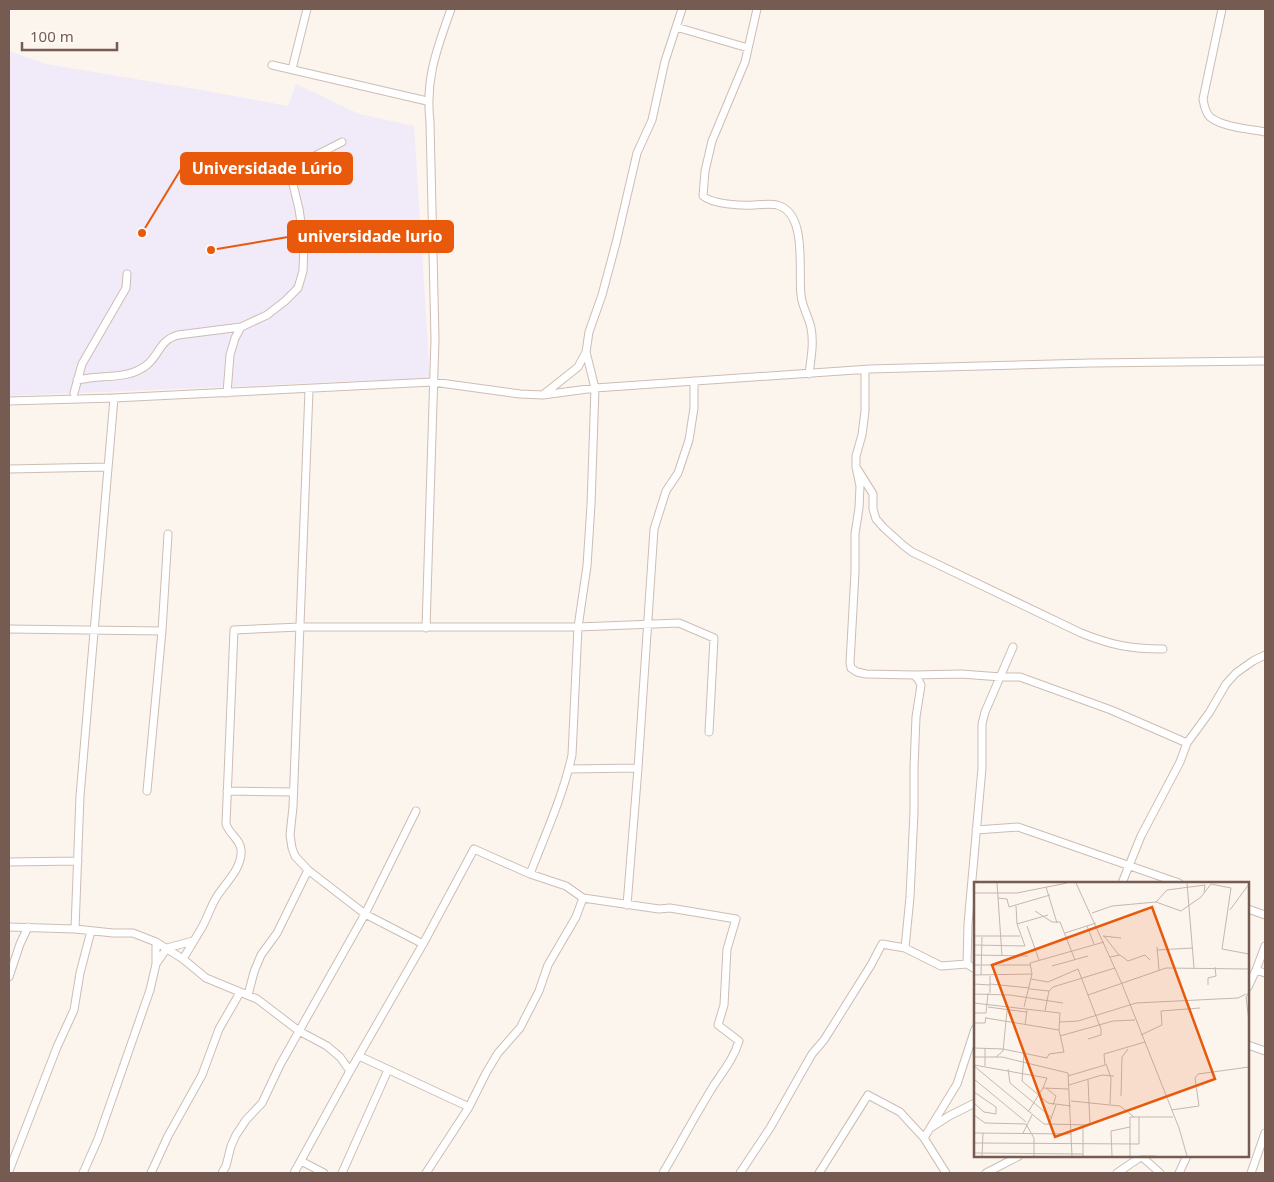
<svg xmlns="http://www.w3.org/2000/svg" width="1274" height="1182" viewBox="0 0 1274 1182" font-family="'Noto Sans',sans-serif">
<rect width="100%" height="100%" fill="#fbf5ee"/>
<!-- education -->
<path fill="#f1eaf8" d="M9,51L46,64L201,90L288,106L296,84L359,114L414,126L430,378L9,396Z"/>
<g fill="none" stroke-linecap="round" stroke-linejoin="round">
<!-- street casing -->
<g stroke="#cdbdb4" stroke-width="9">
<path id="street" d="M757,9L745,62L712,141L705,171L703,196C712,204 741,206 754,205C762,205 770,203 777,205C808,213 798,271 801,295C802,307 809,317 811,328C814,343 811,358 809,374
M1222,9L1203,99C1204,105 1205,112 1210,117C1222,127 1250,129 1265,132
M676,27L748,48
M272,65L427,101
M292,69L307,9
M865,370V411L862,435L856,456V467L860,486L859,508L855,534V572L850,663L851,668L857,672L866,674L914,675L918,679L921,685L916,717L914,768V812L910,897L905,948
M77,380C85,379 92,377 100,377C117,376 134,376 148,364C161,352 159,341 178,335L241,327
M74,393L82,364L126,288L127,274
M227,393L230,355L235,338L241,327L267,315L285,301L298,288L303,271L304,243L299,209L292,180L299,164L342,142
M544,394L578,367L586,352L589,332L602,295L616,243L637,153L652,120L665,61L682,9
M114,398L80,796L75,929L113,933H133L156,942L183,959L206,978L257,999L299,1031L327,1046L340,1057L350,1071
M9,401L114,398L433,382L520,394L543,395L595,388L870,369L1090,363L1265,361
M9,469L108,467
M858,470L873,494V509L876,519L884,528L904,546L912,552L1081,633C1111,645 1130,649 1163,649
M426,628L435,339L430,122C425,78 437,49 451,9
M9,629L162,631
M914,675L961,674L1001,677H1020L1111,710L1187,743
M569,769L638,768
M147,791L162,631L168,534
M227,791L293,792
M976,830L1018,827L1179,883
M9,862L78,861
M308,870L365,914L423,944
M530,874C545,835 563,796 572,755L578,627L587,566L591,505L595,388L586,352
M1122,883L1141,836L1180,762L1187,743L1209,713L1226,684L1236,673L1253,661L1265,655
M627,905L638,768L654,529L666,491L678,473L689,440L694,408V381
M1248,909L1265,915
M9,927L75,929
M183,959C189,949 195,939 201,929C207,919 210,908 216,898C224,884 243,868 241,850C241,840 229,834 226,824L234,630L300,627H578L679,623L714,638L709,732
M156,964L167,948L193,941
M967,964L968,924L982,768V724L985,712L1013,647
M1256,970L1265,973
M9,977L20,944L28,927
M1248,987L1256,970L1265,946
M248,995L254,972L261,955L277,933L308,870L295,856L292,848L290,835L293,807L309,390
M1248,1045L1265,1051
M359,1056L469,1107
M932,1127L949,1116L975,1103
M1141,1156L1160,1173
M301,1161L324,1173
M9,1171L57,1047L74,1010L80,973L91,931
M83,1173L98,1139L150,990L156,964V942
M151,1173L168,1136L202,1075L219,1029L238,996V991
M222,1173L226,1166L231,1146L236,1135L246,1120L262,1103L280,1065L365,914L416,811
M294,1173L350,1071L423,944L474,849L530,874L566,886L583,898L659,909L670,908L736,919L727,949L724,1005L718,1025L739,1041C734,1058 724,1070 714,1085C696,1114 680,1144 663,1173
M342,1173L388,1070
M426,1173L469,1107L486,1073L498,1053L520,1028L539,991L548,965L576,917L583,898
M740,1173L770,1128L812,1054L824,1040L871,965L882,944L905,948L941,966L967,964L975,969
M819,1173L868,1095L900,1112L924,1138
M946,1173L924,1138L957,1084L975,1029
M986,1173L1019,1156
M1117,1173L1142,1156
M1179,1173L1187,1156
M1251,1173L1265,1133"/>
</g>
<!-- street -->
<use href="#street" stroke="#fff" stroke-width="7"/>
</g>
<!-- overview -->
<g transform="translate(974 882)">
<rect width="275" height="275" fill="#fbf5ee"/>
<path fill="none" stroke="#c5b7b0" stroke-width="1" d="M23,1L28,74M102,1L148,102L205,246L213,274M213,1L220,86M237,2L257,6L248,67L275,72M72,5L83,41M0,11H43L93,1M24,16L33,17L35,25L76,13M182,20L207,29L227,15L237,2M256,28L275,2M61,29L78,40H86L101,78M118,31L138,24L182,20L193,8L231,3L230,10M43,42L74,33M53,44L65,78M113,44L120,62M91,51L122,41M0,54H46M129,54L147,56M130,54L145,73M0,63L51,64L43,42L42,24M183,65L185,88M183,68L219,66M0,73L54,74M136,75L146,73L154,79L171,73L176,78M0,83H57M78,84L114,74M0,93L58,92M7,93L8,55M57,97L74,100L104,87L127,147V153L114,157M0,102L16,103M16,102L56,106M234,103V96L242,94L241,85M56,107L75,109L79,105L141,86M275,110L272,115L275,139M16,111V94M0,112L36,113L89,121M114,113L192,86L275,87M0,121L86,131L85,148L90,170L75,172L73,176L29,167L0,166M14,125L52,130M50,125L58,92L56,81L130,60M71,129L75,109M0,131H12L14,111M12,136L85,148M86,140L104,139L162,121L264,116L272,112M0,141H11L12,135M51,143L53,128M167,153L188,143L187,129L226,126M86,154L139,139L161,138M11,166V184M50,172L48,199L74,221L97,224M0,175H28L94,191L98,274M22,175L29,169L33,129M132,182L137,196L136,222M0,183L73,196L69,206M0,184L70,242L116,243L114,198M34,187L36,201L78,236M94,194L131,183L130,172L171,160M0,197L52,240M95,203L128,193L140,194M72,206L82,214L79,223M0,210L22,225V232L10,230L0,221M147,214L148,175L154,167M97,219L146,224L160,235M197,228L225,224L221,196L224,192L275,185M54,230L69,206L94,207M0,233L11,241L52,242L60,256V274M75,242L82,223M109,243V274M156,245V274M0,251L98,252M49,251L58,233M0,261L165,262V235M0,271L109,272M8,274L9,251M138,274L137,249L156,245V235H199M166,274H182"/>
<path fill="#e8590c" fill-opacity="0.15" stroke="#e8590c" stroke-width="2.5" d="M178,25L241,197L81,255L18,83Z"/>
<rect width="275" height="275" fill="none" stroke="#755b52" stroke-width="2.5"/>
</g>
<!-- callouts -->
<path fill="none" stroke="#e8590c" stroke-width="2" d="M142 233L181 169M211 250L288 237"/>
<g fill="#e8590c" stroke="#fef9f4" stroke-width="2">
<circle cx="142" cy="233" r="5"/>
<circle cx="211" cy="250" r="5"/>
</g>
<g fill="#e8590c" stroke="#e8590c" stroke-width="2">
<rect x="181" y="153" width="171" height="31" rx="5"/>
<rect x="288" y="221" width="165" height="31" rx="5"/>
</g>
<g font-size="16" text-anchor="middle" font-weight="bold" fill="#fff">
<text x="267" y="174">Universidade Lúrio</text>
<text x="370" y="242">universidade lurio</text>
</g>
<!-- border -->
<rect width="1274" height="1182" fill="none" stroke="#755b52" stroke-width="20"/>
<!-- scale -->
<path d="M22 42v8h95v-8" fill="none" stroke="#755b52" stroke-width="2.5"/>
<text x="30" y="42" font-size="15" fill="#755b52" stroke="#fef9f4" stroke-width="4" paint-order="stroke">100 m</text>
</svg>
